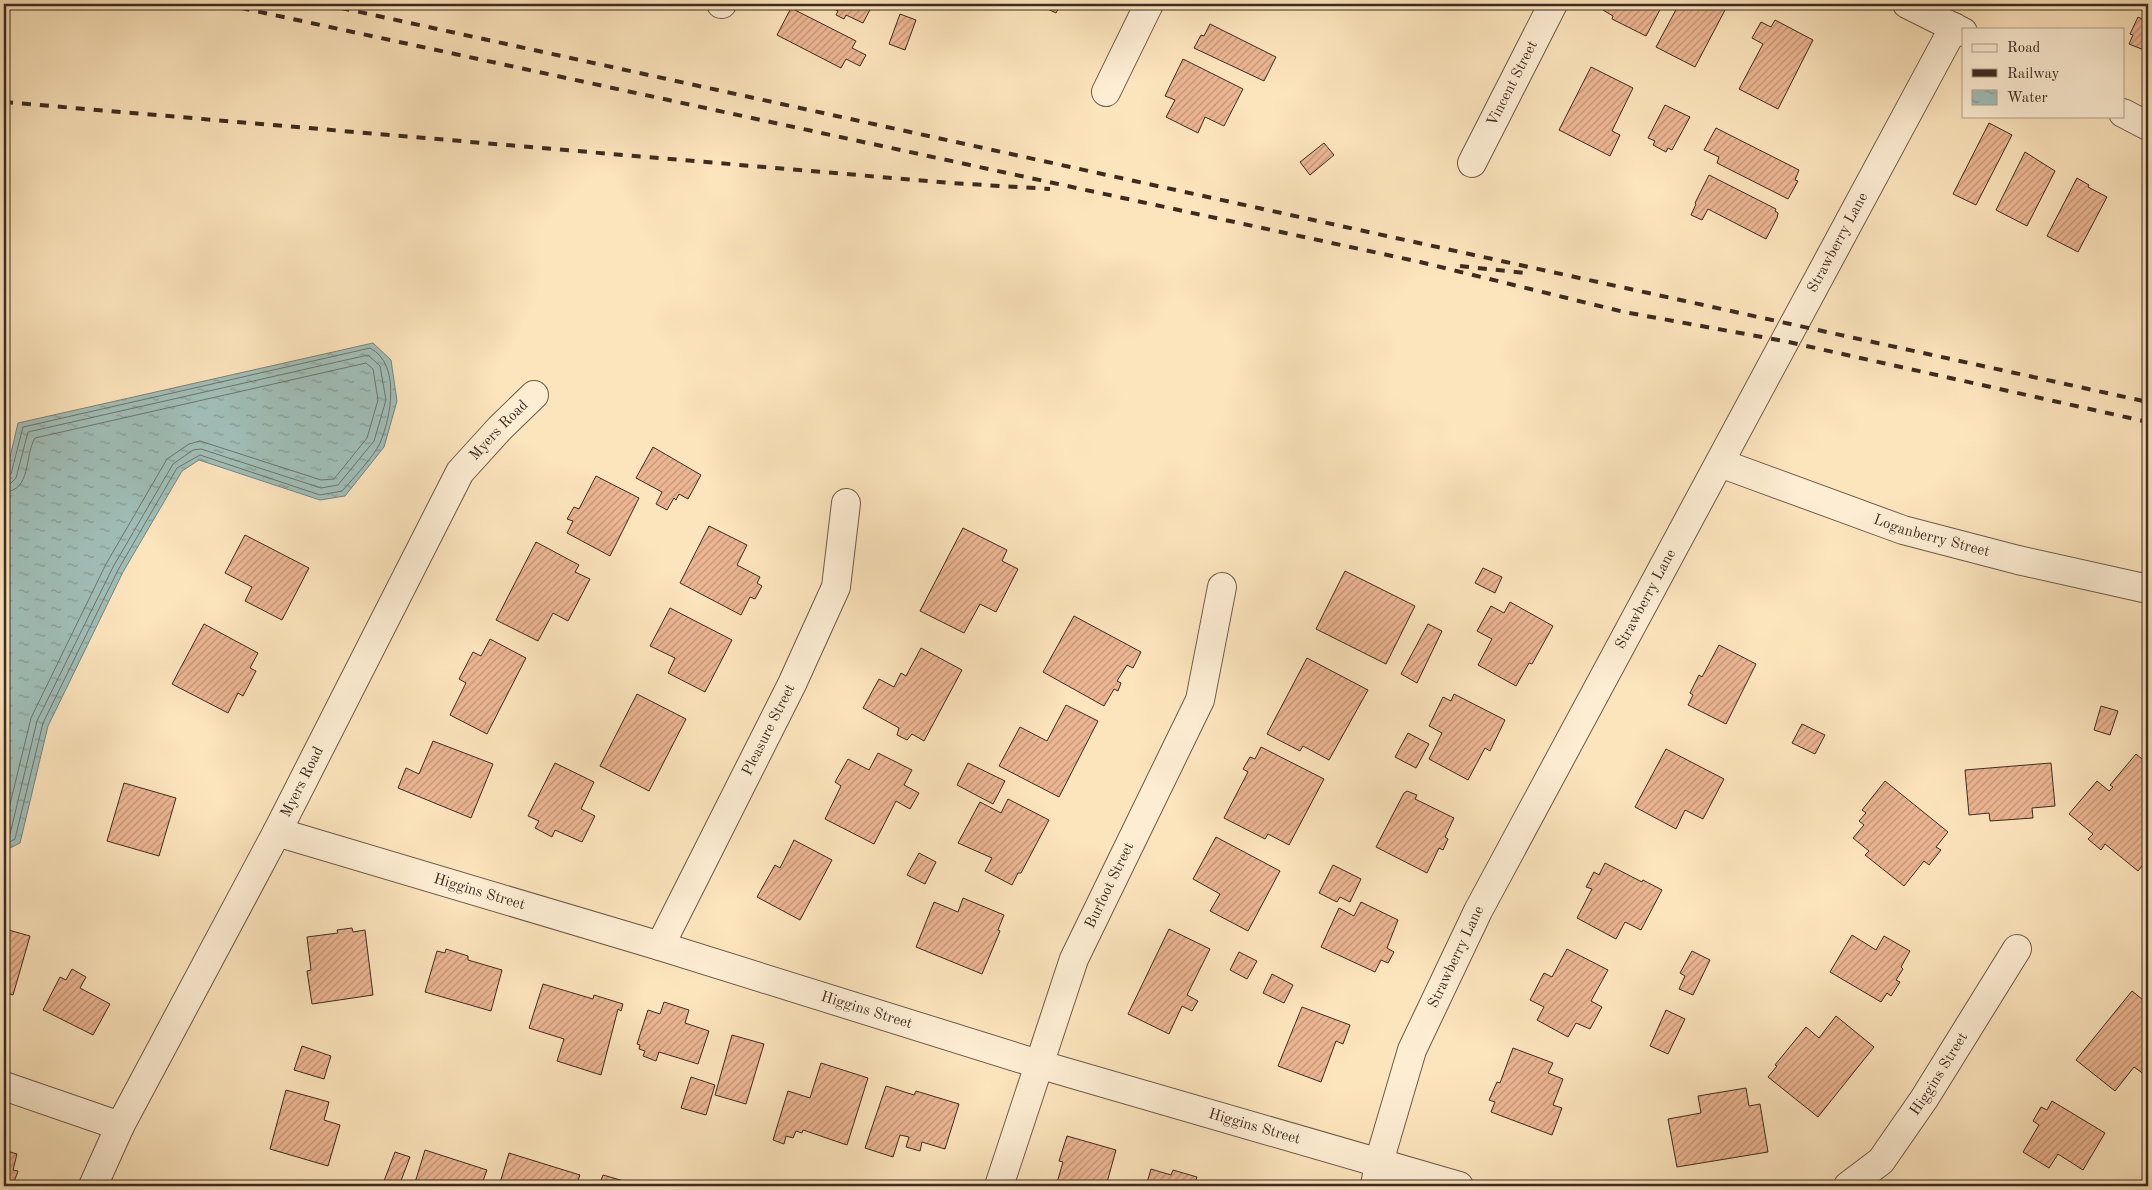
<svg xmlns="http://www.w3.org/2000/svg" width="2152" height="1190" viewBox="0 0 2152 1190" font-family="'Old Standard TT',serif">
<defs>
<pattern id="water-ripples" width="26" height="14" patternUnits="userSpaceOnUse" patternTransform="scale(1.25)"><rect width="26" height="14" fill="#a0beb7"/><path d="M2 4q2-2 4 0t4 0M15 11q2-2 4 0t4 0" fill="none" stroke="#849b94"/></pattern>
<pattern id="building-hatch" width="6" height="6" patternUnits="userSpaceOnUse" patternTransform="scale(1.25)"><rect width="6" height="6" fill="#ecb692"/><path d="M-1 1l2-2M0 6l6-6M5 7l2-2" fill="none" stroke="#c09477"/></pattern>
</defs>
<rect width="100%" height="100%" fill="#fce4bc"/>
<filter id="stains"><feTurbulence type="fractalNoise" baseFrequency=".004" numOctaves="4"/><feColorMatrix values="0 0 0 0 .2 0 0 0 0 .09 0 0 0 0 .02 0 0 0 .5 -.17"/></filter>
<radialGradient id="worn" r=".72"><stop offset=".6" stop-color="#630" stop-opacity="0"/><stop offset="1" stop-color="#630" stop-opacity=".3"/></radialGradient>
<!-- water -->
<path fill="url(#water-ripples)" stroke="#78837b" d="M373,343L391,360L397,401L384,447L345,496L320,500L199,460L182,471L123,572L48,726L20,843L4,851V483L18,423Z"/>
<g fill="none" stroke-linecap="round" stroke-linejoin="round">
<!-- shore -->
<path stroke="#6e746c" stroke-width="1" d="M4,478L11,474L23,427L370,348C401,364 391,417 380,443C375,455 351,481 342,491L320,495L200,455L177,468L118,570L43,723L15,839L4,845
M4,484L11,483L16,478L28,432L368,355L380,366L386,400L374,441L338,485L321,488L201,449L193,450L173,464L113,567L37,721L10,834L4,838
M4,492C32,491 24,456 35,438L366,363L373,369L378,400L367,438L334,479L321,480L200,441L189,444L167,459L106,564L31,718L4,829"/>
</g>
<!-- building -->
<path fill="url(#building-hatch)" stroke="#3d2b20" d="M824,4H873L863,23L846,15L844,19L836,15L838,11Z
M1037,4H1061L1056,13Z
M1607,4H1663L1646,36L1612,19L1613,16L1603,10Z
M1679,4H1725L1722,9L1725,10L1695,67L1656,47Z
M791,8L856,41L852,48L866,55L860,66L846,59L841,68L777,35Z
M900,14L916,20L905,50L889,44Z
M2138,17L2148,22V43L2144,50L2129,44L2133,35L2130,34Z
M1775,20L1813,40L1778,109L1739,89L1763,44L1752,38L1761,22L1771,27Z
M1210,24L1276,57L1264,81L1194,48L1201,35L1204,36Z
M1183,59L1243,89L1224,126L1205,117L1198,133L1166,117L1175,100L1165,96Z
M1591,67L1633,88L1612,131L1620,135L1610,156L1559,130Z
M1665,105L1690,117L1672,150L1668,148L1666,152L1653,145L1655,141L1648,138Z
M1989,123L2012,135L1976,205L1953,194Z
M1716,128L1799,170L1795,180L1798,181L1788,199L1717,163L1719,157L1704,150Z
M1324,143L1334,155L1310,175L1300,162Z
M2025,152L2055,171L2027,226L1996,210Z
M1709,175L1776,209L1775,211L1778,213L1777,218L1766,239L1708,209L1702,220L1691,215L1696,204L1695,203Z
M2077,178L2089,185L2088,187L2107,197L2078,252L2047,236Z
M653,447L701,475L688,499L679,494L676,500L674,498L667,510L656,504L662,492L636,478Z
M596,476L639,498L610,556L567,533L573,521L567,519L574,507L579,509Z
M709,526L747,545L737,565L760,577L757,583L762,586L755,599L750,597L741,615L680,583Z
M963,528L1007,550L1002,561L1018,569L996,612L980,604L964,633L920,611Z
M245,535L309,568L282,620L245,601L252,587L225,573Z
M536,542L579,565L575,572L590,579L568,621L553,613L538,641L496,620Z
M1483,568L1502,577L1495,593L1475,583Z
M1345,571L1415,606L1386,664L1316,629Z
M1510,602L1553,626L1532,664L1529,663L1516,686L1478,665L1492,639L1477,631L1491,606L1504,613Z
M670,608L732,640L705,692L668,673L675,658L650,646Z
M1074,616L1141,652L1133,668L1127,665L1117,681L1121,683L1118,691L1114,689L1104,706L1043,672Z
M204,624L258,653L250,668L256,671L243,696L238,693L228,713L172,684Z
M1428,624L1442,631L1417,683L1401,674Z
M490,639L526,658L487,734L450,715L466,683L459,679L473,652L481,656Z
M1719,645L1756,664L1726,724L1688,705L1693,695L1690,693L1699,675L1702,677Z
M921,648L962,670L924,741L912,734L907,740L897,735L899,728L863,708L879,679L894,687L901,673L906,676Z
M1307,658L1368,690L1329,760L1303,746L1300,751L1267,734Z
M637,694L686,719L649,791L600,766Z
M1454,694L1505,720L1490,751L1485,748L1468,780L1429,759L1442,733L1429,726L1443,697L1451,701Z
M1066,705L1098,721L1059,797L999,766L1020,727L1047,741Z
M2101,706L2118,711L2110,735L2094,730Z
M1802,724L1825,735L1815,754L1792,743Z
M1408,733L1429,744L1416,768L1395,757Z
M433,741L493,764L471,818L398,788L406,768L419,774Z
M1261,747L1324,779L1289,845L1268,834L1265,839L1224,818L1248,772L1243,769L1250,757L1255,759Z
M1666,749L1724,779L1703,819L1685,810L1676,829L1635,807Z
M878,753L912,770L904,785L919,793L910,809L896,801L874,844L825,819L841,786L835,782L848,759L869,770Z
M2136,754L2148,764V859L2138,871L2105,844L2101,850L2088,839L2093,834L2069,814L2097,781L2109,791L2113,787L2110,785Z
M555,763L594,782L581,809L595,816L582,842L555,830L552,837L535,828L539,821L528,816Z
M968,763L1005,781L993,804L957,785Z
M2051,763L2055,806L2032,808L2033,818L1990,821L1989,813L1969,815L1965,770Z
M1885,781L1948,832L1936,847L1941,850L1929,865L1924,861L1904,886L1865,855L1869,851L1853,838L1864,825L1859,821L1866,813L1862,810Z
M124,783L176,798L159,856L107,841Z
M1407,791L1417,795L1415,799L1454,818L1445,837L1448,839L1443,850L1439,848L1427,873L1376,847L1404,793Z
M1008,799L1049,820L1021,873H1018L1012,885L985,871L992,858L958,843L980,802L1001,813Z
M1216,837L1280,871L1248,931L1210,911L1220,894L1193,879Z
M794,840L832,860L800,920L757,897L775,865L780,868Z
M919,853L936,862L925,884L907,875Z
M1605,863L1642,882L1643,880L1662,890L1641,930L1625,922L1616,939L1577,918L1592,889L1586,887L1594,872L1599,875Z
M1333,865L1361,879L1350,902L1340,897L1337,902L1319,893Z
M963,898L1004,915L998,930L1000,931L982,974L916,947L934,902L958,912Z
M1361,902L1398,920L1387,948L1394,952L1388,963L1381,960L1375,972L1321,947L1339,908L1354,916Z
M352,928L353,932L365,930L373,995L312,1004L307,971L311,970L307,937L338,933L337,930Z
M5,929L30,936L13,995L4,992Z
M1169,929L1210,949L1187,995L1198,1001L1192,1011L1182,1006L1169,1034L1128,1014Z
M1852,935L1876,950L1884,936L1910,951L1901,967L1903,969L1896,980L1900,982L1891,996L1887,993L1881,1002L1830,972Z
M446,949L468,956V960L502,970L491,1011L425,992L437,951L445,953Z
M1567,949L1608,970L1591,1001L1602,1007L1590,1029L1576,1023L1568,1037L1537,1020L1544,1007L1530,1000L1544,973L1552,977Z
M1692,951L1710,960L1693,995L1679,989L1685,976L1680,973Z
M1239,952L1257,961L1247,979L1230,970Z
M72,969L86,977L80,988L110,1004L93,1035L43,1010L60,977L66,980Z
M1272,974L1293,985L1284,1003L1263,993Z
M543,984L593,999L594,995L623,1004L621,1011L618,1009L601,1075L557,1061L564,1039L529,1028Z
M2132,991L2148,1004V1077L2134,1067L2115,1091L2076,1060Z
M664,1002L689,1010L685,1023L709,1031L698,1064L659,1052L656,1061L643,1056L645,1051L639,1049L640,1045L637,1044L648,1010L660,1014Z
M1302,1007L1350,1025L1343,1044L1336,1041L1321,1082L1278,1066Z
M1666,1010L1685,1019L1668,1054L1650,1046Z
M1836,1016L1874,1047L1818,1117L1768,1077L1777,1066L1775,1065L1806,1027L1819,1038Z
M732,1035L764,1044L746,1104L715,1095Z
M302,1046L331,1056L324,1079L294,1070Z
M1513,1048L1553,1063L1548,1073L1563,1079L1553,1105L1562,1108L1552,1135L1491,1112L1495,1102L1489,1100L1497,1082L1500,1083Z
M821,1063L868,1078L847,1145L803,1130L802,1133L796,1131L793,1138L786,1136L784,1144L773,1140L788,1091L810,1098Z
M691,1077L715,1085L706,1115L681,1108Z
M886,1086L914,1095L916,1091L959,1104L945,1149L922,1142L920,1151L906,1147L909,1137L900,1135L893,1157L865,1148Z
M1746,1088L1749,1106L1760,1104L1768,1152L1677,1167L1668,1119L1701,1113L1698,1096Z
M286,1090L329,1102L324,1120L340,1125L328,1166L270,1149Z
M2052,1101L2105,1133L2083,1170L2058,1154L2049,1168L2023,1152L2039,1125L2033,1121L2041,1107L2047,1110Z
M1067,1136L1116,1150L1106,1186H1056L1063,1162L1059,1161Z
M4,1150L17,1154L13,1170L18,1171L14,1182L9,1181L7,1186H4Z
M425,1150L487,1170L481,1186H414Z
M395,1152L410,1157L399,1186L384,1181Z
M509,1153L580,1175L576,1186H499Z
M1151,1169L1171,1175L1173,1170L1197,1177L1195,1183L1205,1186H1146Z
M603,1175L641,1186H599Z"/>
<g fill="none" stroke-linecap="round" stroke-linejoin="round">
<!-- street casing -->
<g stroke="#6d5947" stroke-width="30">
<g id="street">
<path d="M721,4H722"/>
<path d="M1907,4L1963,32"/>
<path d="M1106,92L1149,4"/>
<path d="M2123,113L2148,126"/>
<path id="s1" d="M1472,163L1553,4"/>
<path id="s2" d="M1720,463L1903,530L2018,560L2148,589"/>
<path id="s3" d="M277,832L660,946L1038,1064L1459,1186"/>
<path id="s4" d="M660,946L792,684L836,587L846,503"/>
<path d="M4,1086L120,1126"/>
<path id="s5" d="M93,1186L120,1126L277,832L460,472L500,428L534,395"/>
<path id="s6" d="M999,1186L1074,959L1200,700L1222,587"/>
<path id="s7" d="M1375,1186L1379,1162L1412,1050L1478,911L1954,27"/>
<path id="s8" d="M1848,1186L1881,1161L1924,1099L2017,949"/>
</g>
</g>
<!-- street -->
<use href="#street" stroke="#fdedd3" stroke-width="28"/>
<!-- rail -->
<path stroke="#3d2b20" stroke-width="4" stroke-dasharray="9 9" stroke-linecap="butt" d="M223,4L1420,262L1624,312L1784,341L2148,422
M323,4L2148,402
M4,102L951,183L1050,189
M1460,266L1525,273"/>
</g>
<g text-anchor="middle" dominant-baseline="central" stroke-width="4" stroke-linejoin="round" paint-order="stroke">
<!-- street labels -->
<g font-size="15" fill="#3d2b20" stroke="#fdedd3">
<text stroke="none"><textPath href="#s1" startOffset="89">Vincent Street</textPath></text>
<text stroke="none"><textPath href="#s7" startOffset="1054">Strawberry Lane</textPath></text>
<text stroke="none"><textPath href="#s5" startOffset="860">Myers Road</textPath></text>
<text stroke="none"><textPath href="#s2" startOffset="224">Loganberry Street</textPath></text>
<text stroke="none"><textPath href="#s7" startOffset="649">Strawberry Lane</textPath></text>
<text stroke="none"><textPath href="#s4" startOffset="242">Pleasure Street</textPath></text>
<text stroke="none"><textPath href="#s5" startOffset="455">Myers Road</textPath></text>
<text stroke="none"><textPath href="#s6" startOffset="321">Burfoot Street</textPath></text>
<text stroke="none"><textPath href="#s3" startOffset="211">Higgins Street</textPath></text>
<text stroke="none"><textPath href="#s7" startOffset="244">Strawberry Lane</textPath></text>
<text stroke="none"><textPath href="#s3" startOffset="616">Higgins Street</textPath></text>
<text stroke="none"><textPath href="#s8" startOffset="146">Higgins Street</textPath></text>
<text stroke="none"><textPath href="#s3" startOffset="1021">Higgins Street</textPath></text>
</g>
</g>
<!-- margin -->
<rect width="2152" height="1190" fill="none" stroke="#fce4bc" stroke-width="20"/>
<rect x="5" y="5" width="2142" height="1180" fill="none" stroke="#3d2b20" stroke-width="2.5"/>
<rect x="10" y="10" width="2132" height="1170" fill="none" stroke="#3d2b20"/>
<!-- legend -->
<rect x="1962" y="28" width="162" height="90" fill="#fdedd3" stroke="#b09f8b"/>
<rect x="1972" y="44" width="25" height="8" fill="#fdedd3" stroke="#b09f8b"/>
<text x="2007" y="52" font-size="15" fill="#3d2b20">Road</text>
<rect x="1972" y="69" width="25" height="8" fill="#3d2b20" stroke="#b09f8b"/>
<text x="2007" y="78" font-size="15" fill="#3d2b20">Railway</text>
<rect x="1972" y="90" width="25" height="15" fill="url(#water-ripples)" stroke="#b09f8b"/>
<text x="2007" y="102" font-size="15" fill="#3d2b20">Water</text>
<rect width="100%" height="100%" filter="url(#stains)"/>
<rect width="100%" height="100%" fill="url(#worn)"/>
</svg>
